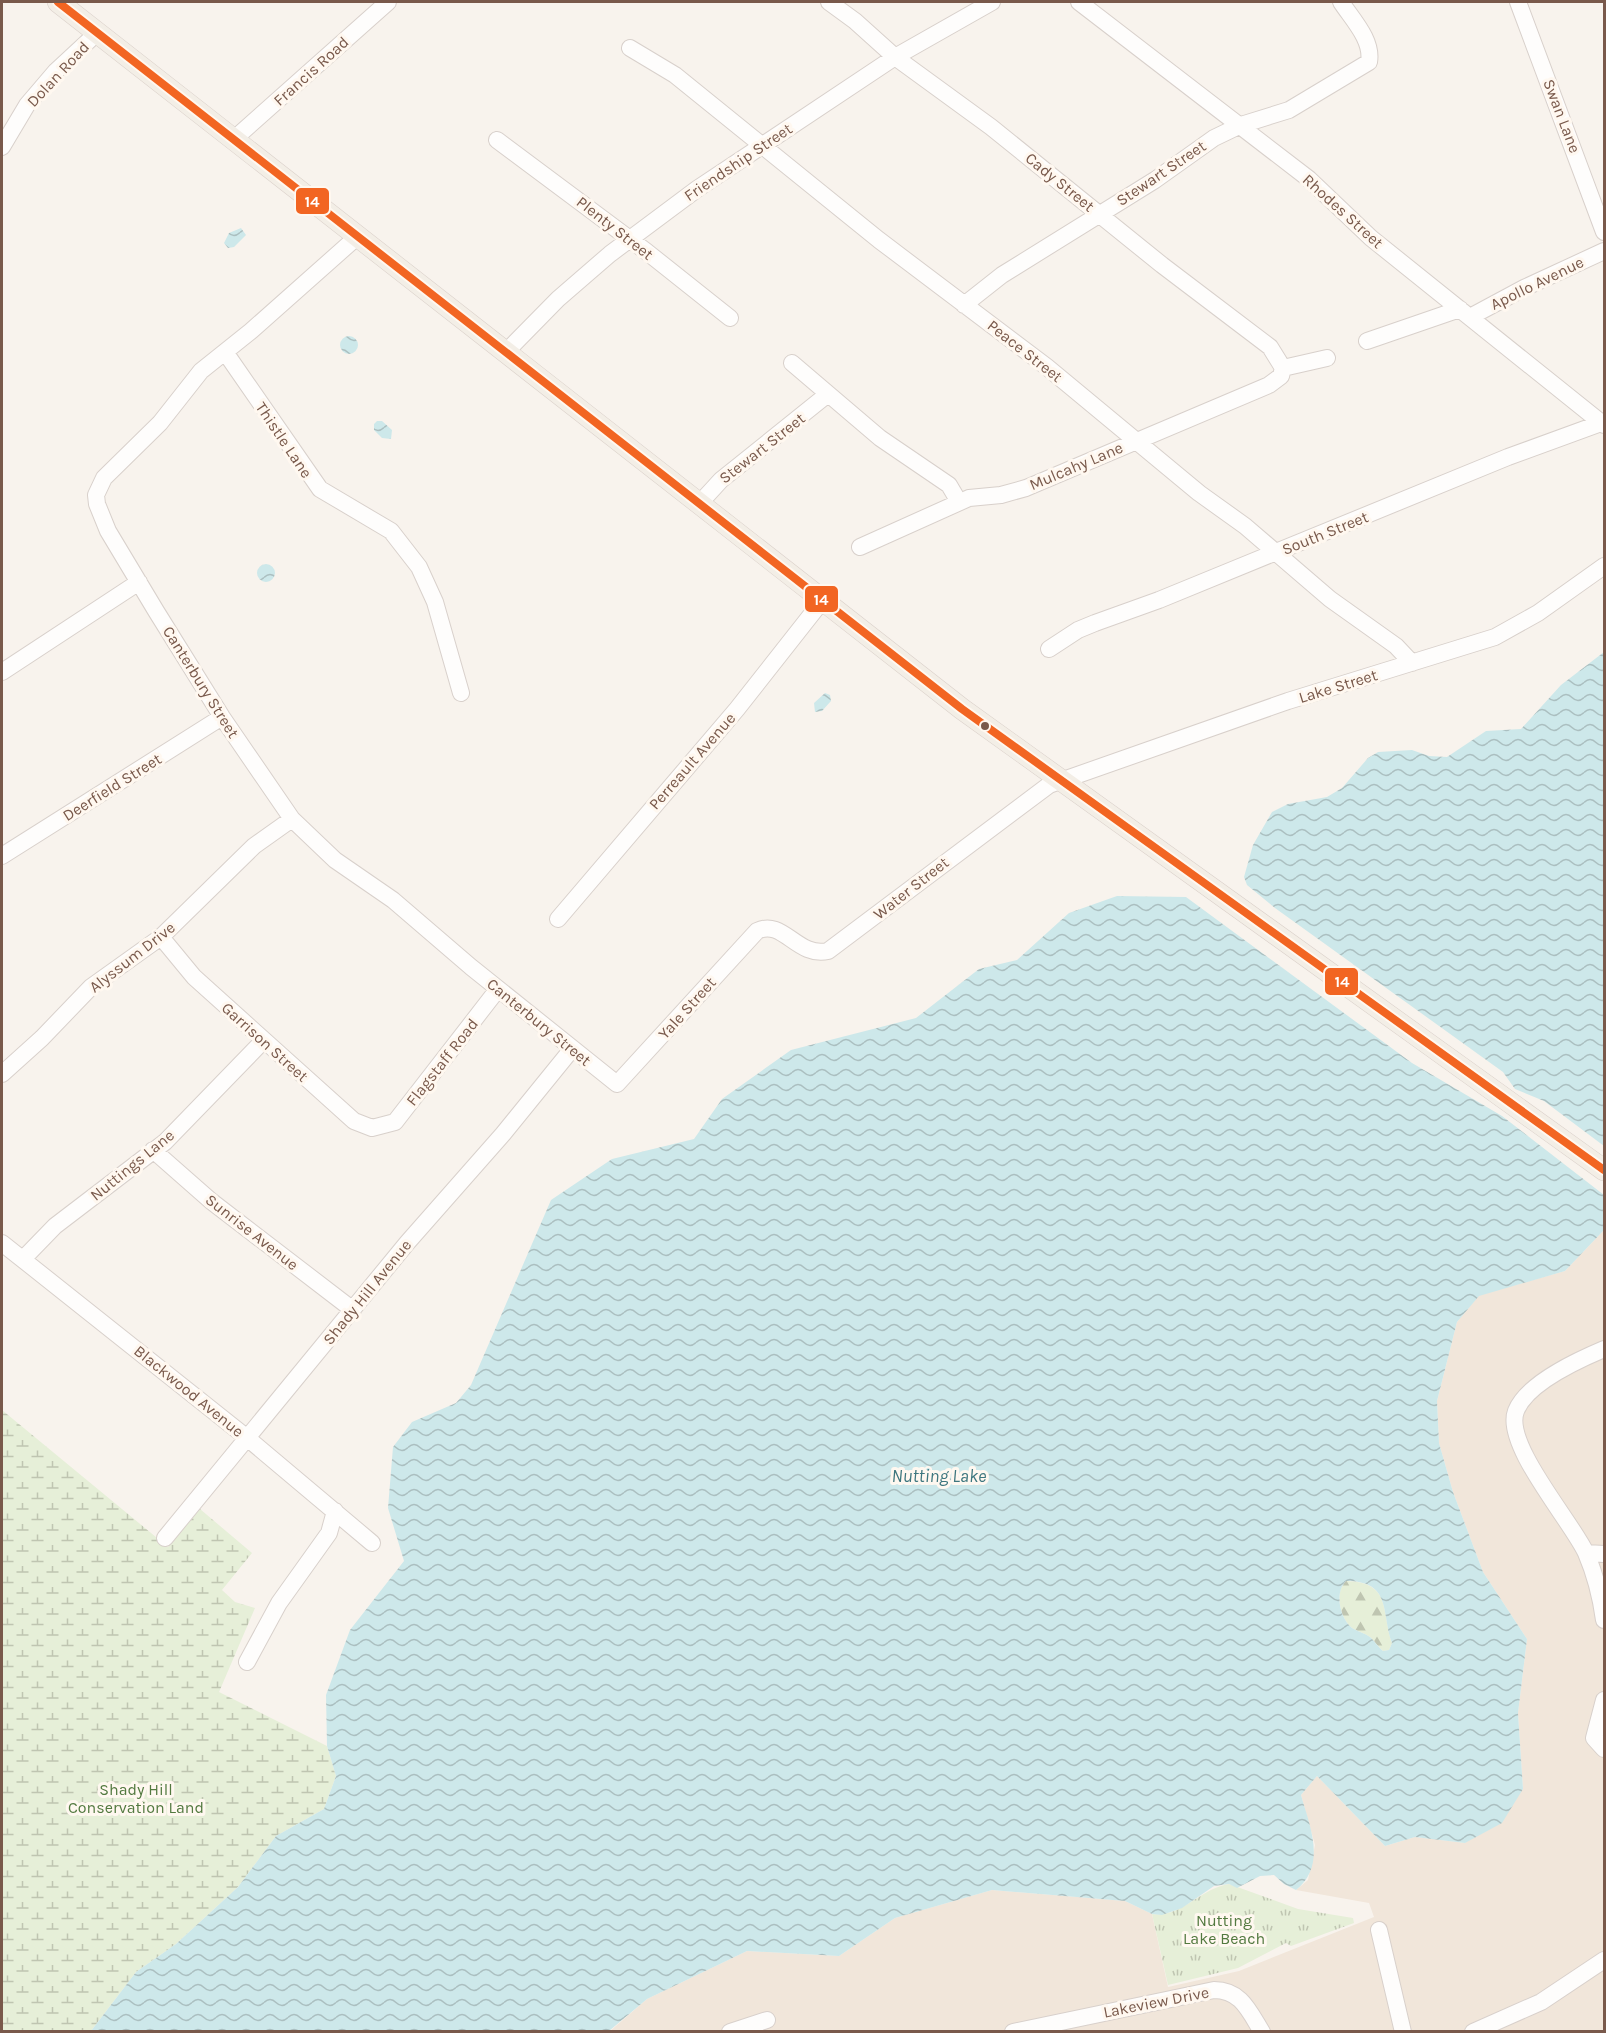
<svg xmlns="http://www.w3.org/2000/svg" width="1606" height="2033" viewBox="0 0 1606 2033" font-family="Karla,sans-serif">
<defs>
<pattern id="forest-firs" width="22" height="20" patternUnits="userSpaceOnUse" patternTransform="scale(1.5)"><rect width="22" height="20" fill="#e6efd8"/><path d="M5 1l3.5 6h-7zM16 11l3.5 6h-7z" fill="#bfc5b1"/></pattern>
<pattern id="wetland-marsh" width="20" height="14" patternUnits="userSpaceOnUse" patternTransform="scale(1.5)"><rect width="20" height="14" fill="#e6efd8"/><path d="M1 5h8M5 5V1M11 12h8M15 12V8" fill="none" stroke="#bfc5b1"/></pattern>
<pattern id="park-tufts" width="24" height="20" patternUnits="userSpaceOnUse" patternTransform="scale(1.5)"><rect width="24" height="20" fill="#e6efd8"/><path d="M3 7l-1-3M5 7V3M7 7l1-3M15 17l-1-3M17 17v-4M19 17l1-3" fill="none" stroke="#bfc5b1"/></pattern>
<pattern id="water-waves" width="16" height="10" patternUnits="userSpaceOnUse" patternTransform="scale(1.5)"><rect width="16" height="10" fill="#cde8ea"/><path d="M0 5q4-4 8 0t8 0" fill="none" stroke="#abbfc0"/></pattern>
</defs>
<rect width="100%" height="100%" fill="#f8f3ed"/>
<!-- residential -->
<path fill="#f1e6da" d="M1604,1230V2031L609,2032L647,1999L747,1951L839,1956L895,1918L992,1890L1125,1901L1152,1914L1168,1987L1239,1971L1374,1917L1369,1903L1296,1890L1308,1880L1315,1845L1301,1795L1317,1776L1385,1846L1415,1837L1465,1843L1523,1789L1518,1713L1527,1639L1483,1572L1453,1492L1439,1443L1437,1401L1457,1322L1479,1295L1565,1271Z"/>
<!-- forest -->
<path fill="url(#forest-firs)" d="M1346,1581C1392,1582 1381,1611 1392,1643L1389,1650L1383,1651C1378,1647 1374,1640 1370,1637C1365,1633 1358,1632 1352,1628C1340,1618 1334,1592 1346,1581Z"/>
<!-- wetland -->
<path fill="url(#wetland-marsh)" d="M2,1410L168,1547L200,1509L252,1553L222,1590L235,1602L255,1608L219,1692L327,1746L336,1776L324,1809L276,1836L238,1887L176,1944L136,1972L91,2031H2Z"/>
<!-- park -->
<path fill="url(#park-tufts)" d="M1229,1884L1298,1909L1353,1918L1354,1923L1291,1946L1286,1943L1238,1968L1168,1985L1152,1914C1181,1918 1201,1888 1229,1884Z"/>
<!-- water -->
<path fill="url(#water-waves)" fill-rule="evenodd" d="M241,228L246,235L234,247L228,248L224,243L229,233Z
M340 345a9 9 0 1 1 18 0a9 9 0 1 1-18 0Z
M377,421H382L392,430L391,439L382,438L374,430V424Z
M257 573a9 9 0 1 1 18 0a9 9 0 1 1-18 0Z
M1604,652V1146L1544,1101L1515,1089L1503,1072L1275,908L1247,885L1244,877L1253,845L1272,812L1288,804L1327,797L1342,788L1368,758L1378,752L1412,750L1429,756L1447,757L1486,731L1521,729L1561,685Z
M825,693L830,695L831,701L822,711L815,712L814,703Z
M1117,896L1186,897L1412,1063L1502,1116L1604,1195V1230L1565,1271L1479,1296L1457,1322L1437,1401L1439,1443L1453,1492L1483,1572L1527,1639L1518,1713L1523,1789L1502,1823L1465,1843L1415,1837L1385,1846L1317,1776L1301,1795C1310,1827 1327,1865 1296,1890L1284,1884L1274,1875L1260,1876L1237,1888L1229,1884L1214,1886L1182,1908L1162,1915L1152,1914L1125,1901L992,1890L895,1918L839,1956L747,1951L647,1999L609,2031H91L136,1972L176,1944L238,1887L276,1836L324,1809L336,1776L327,1746L326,1695L350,1630L404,1561L388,1508L393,1447L412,1422L456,1403L471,1385L551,1200L612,1159L694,1139L722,1099L791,1050L916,1018L979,969L1017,960L1069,913ZM1346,1581C1392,1581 1381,1612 1392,1643L1389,1650L1383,1651C1378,1647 1374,1640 1370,1637C1365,1633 1358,1632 1352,1628C1340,1618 1334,1593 1346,1581Z"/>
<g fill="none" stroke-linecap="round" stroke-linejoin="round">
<!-- minor casing -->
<g stroke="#d8d0cb" stroke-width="18">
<path id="minor" d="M829,2L855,21L895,57L991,127L1162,265L1270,347L1283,368
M1079,2L1309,179L1371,238L1604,425
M1518,2L1604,232
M630,48L675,75L879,240L1047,367L1199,493L1245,526L1330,599L1396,646L1412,663
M233,140L388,2
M497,140L647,252L730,318
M2,147L27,105L56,71L97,33
M358,236L251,331L201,371L160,423L104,478L96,495L97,504L108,531L156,611L222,717L292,819L335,860L393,900L471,967L617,1084L757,931C783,918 797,958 828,951L1049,785L1288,701L1495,637L1538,613L1604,566
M964,305L1002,275L1155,180L1214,138L1241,125L1289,110L1369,62C1373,40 1352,19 1341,2
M1470,317L1524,288L1604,251
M1367,341L1460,309
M225,352L320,489L391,531L419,567L435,602L461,693
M506,352L558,299L610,254L697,189L895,57L992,2
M792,363L880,438L949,485L959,502
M1283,368L1327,358
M699,504L721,480L828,394
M860,547L969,498L1001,495L1026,488L1269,385L1281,376L1283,368
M1049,649L1078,630L1095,623L1159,600L1508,457L1604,422
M2,672L139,582
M2,856L222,717
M558,919L737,709L822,601
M161,937L194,977L354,1121L372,1128L395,1122L498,989
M2,1074L42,1038L91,987L161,937L254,846L292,819
M153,1150L211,1201L353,1310
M2,1243L246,1437L372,1543
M23,1259L55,1226L165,1142L263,1041
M1604,1349C1578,1360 1527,1383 1516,1411C1503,1444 1572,1522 1586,1553C1595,1574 1601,1598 1604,1620
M165,1538L407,1243L503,1134L572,1049
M1586,1553L1604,1554
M247,1662L279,1603L329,1533L335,1511
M1604,1700L1594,1738L1604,1749
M1379,1930L1403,2032
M730,2032L767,2020
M1013,2032L1214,1990C1241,1990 1249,2011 1262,2032
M1473,2032L1541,2002L1604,1960"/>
</g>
<!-- major casing -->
<g stroke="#dad0ca" stroke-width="22">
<path id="major" d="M58,2L962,709L1604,1170"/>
</g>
<!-- minor -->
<use href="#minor" stroke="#fefdfc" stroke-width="16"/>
<!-- major -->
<use href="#major" stroke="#f3eee6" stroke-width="21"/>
<!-- bus-1 casing -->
<g stroke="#fff8f0" stroke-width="12">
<path id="bus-1" d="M58,2L962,709L1604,1170"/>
</g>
<!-- bus-1 -->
<use href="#bus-1" stroke="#f26522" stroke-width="8"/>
</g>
<!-- markers -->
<circle fill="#79594b" stroke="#fff8f0" stroke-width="2" cx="985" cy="726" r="5"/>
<g text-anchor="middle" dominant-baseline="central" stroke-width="6" stroke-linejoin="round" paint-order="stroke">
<!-- street labels -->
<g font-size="16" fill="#79594b" stroke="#fff8f0">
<text transform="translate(311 71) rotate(-42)">Francis Road</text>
<text transform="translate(58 74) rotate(-47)">Dolan Road</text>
<text transform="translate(1562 116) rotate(69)">Swan Lane</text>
<text transform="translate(738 162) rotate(-34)">Friendship Street</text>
<text transform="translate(1161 173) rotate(-34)">Stewart Street</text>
<text transform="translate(1060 182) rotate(39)">Cady Street</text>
<text transform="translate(1343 211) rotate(42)">Rhodes Street</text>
<text transform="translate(615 228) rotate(38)">Plenty Street</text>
<text transform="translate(1537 283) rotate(-26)">Apollo Avenue</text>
<text transform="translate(1025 351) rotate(38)">Peace Street</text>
<text transform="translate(284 440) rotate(56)">Thistle Lane</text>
<text transform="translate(762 448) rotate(-38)">Stewart Street</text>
<text transform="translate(1076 466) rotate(-23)">Mulcahy Lane</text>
<text transform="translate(1325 533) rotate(-22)">South Street</text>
<text transform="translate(201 682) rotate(58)">Canterbury Street</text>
<text transform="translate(1338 686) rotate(-17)">Lake Street</text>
<text transform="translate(692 761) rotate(-49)">Perreault Avenue</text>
<text transform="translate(112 787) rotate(-32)">Deerfield Street</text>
<text transform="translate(911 888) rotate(-38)">Water Street</text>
<text transform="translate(132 957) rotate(-38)">Alyssum Drive</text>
<text transform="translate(687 1008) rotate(-48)">Yale Street</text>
<text transform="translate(539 1022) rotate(39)">Canterbury Street</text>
<text transform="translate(265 1042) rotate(42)">Garrison Street</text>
<text transform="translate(442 1062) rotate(-52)">Flagstaff Road</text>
<text transform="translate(132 1165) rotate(-39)">Nuttings Lane</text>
<text transform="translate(252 1232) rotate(38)">Sunrise Avenue</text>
<text transform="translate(367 1292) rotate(-51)">Shady Hill Avenue</text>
<text transform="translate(189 1391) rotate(39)">Blackwood Avenue</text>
<text transform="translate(1156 2002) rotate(-11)">Lakeview Drive</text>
</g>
<!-- park labels -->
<g font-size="16" fill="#52793f" stroke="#fff8f0">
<text x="136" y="1789">Shady Hill<tspan x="136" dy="18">Conservation Land</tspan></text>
<text x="1224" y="1920">Nutting<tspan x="1224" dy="18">Lake Beach</tspan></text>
</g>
<!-- water labels -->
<g font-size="18" font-style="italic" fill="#3d767e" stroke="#fff8f0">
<text x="939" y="1476">Nutting Lake</text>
</g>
</g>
<g stroke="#fff8f0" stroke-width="2">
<rect x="295" y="187" width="35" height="28" rx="6" fill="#f26522"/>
<rect x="804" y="585" width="35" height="28" rx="6" fill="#f26522"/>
<rect x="1324" y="967" width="35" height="29" rx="6" fill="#f26522"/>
</g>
<g font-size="16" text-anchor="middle" font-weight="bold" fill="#fff">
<text x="312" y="207">14</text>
<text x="821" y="605">14</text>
<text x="1342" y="987">14</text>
</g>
<!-- border -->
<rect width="1606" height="2033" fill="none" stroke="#79594b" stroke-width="6"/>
</svg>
